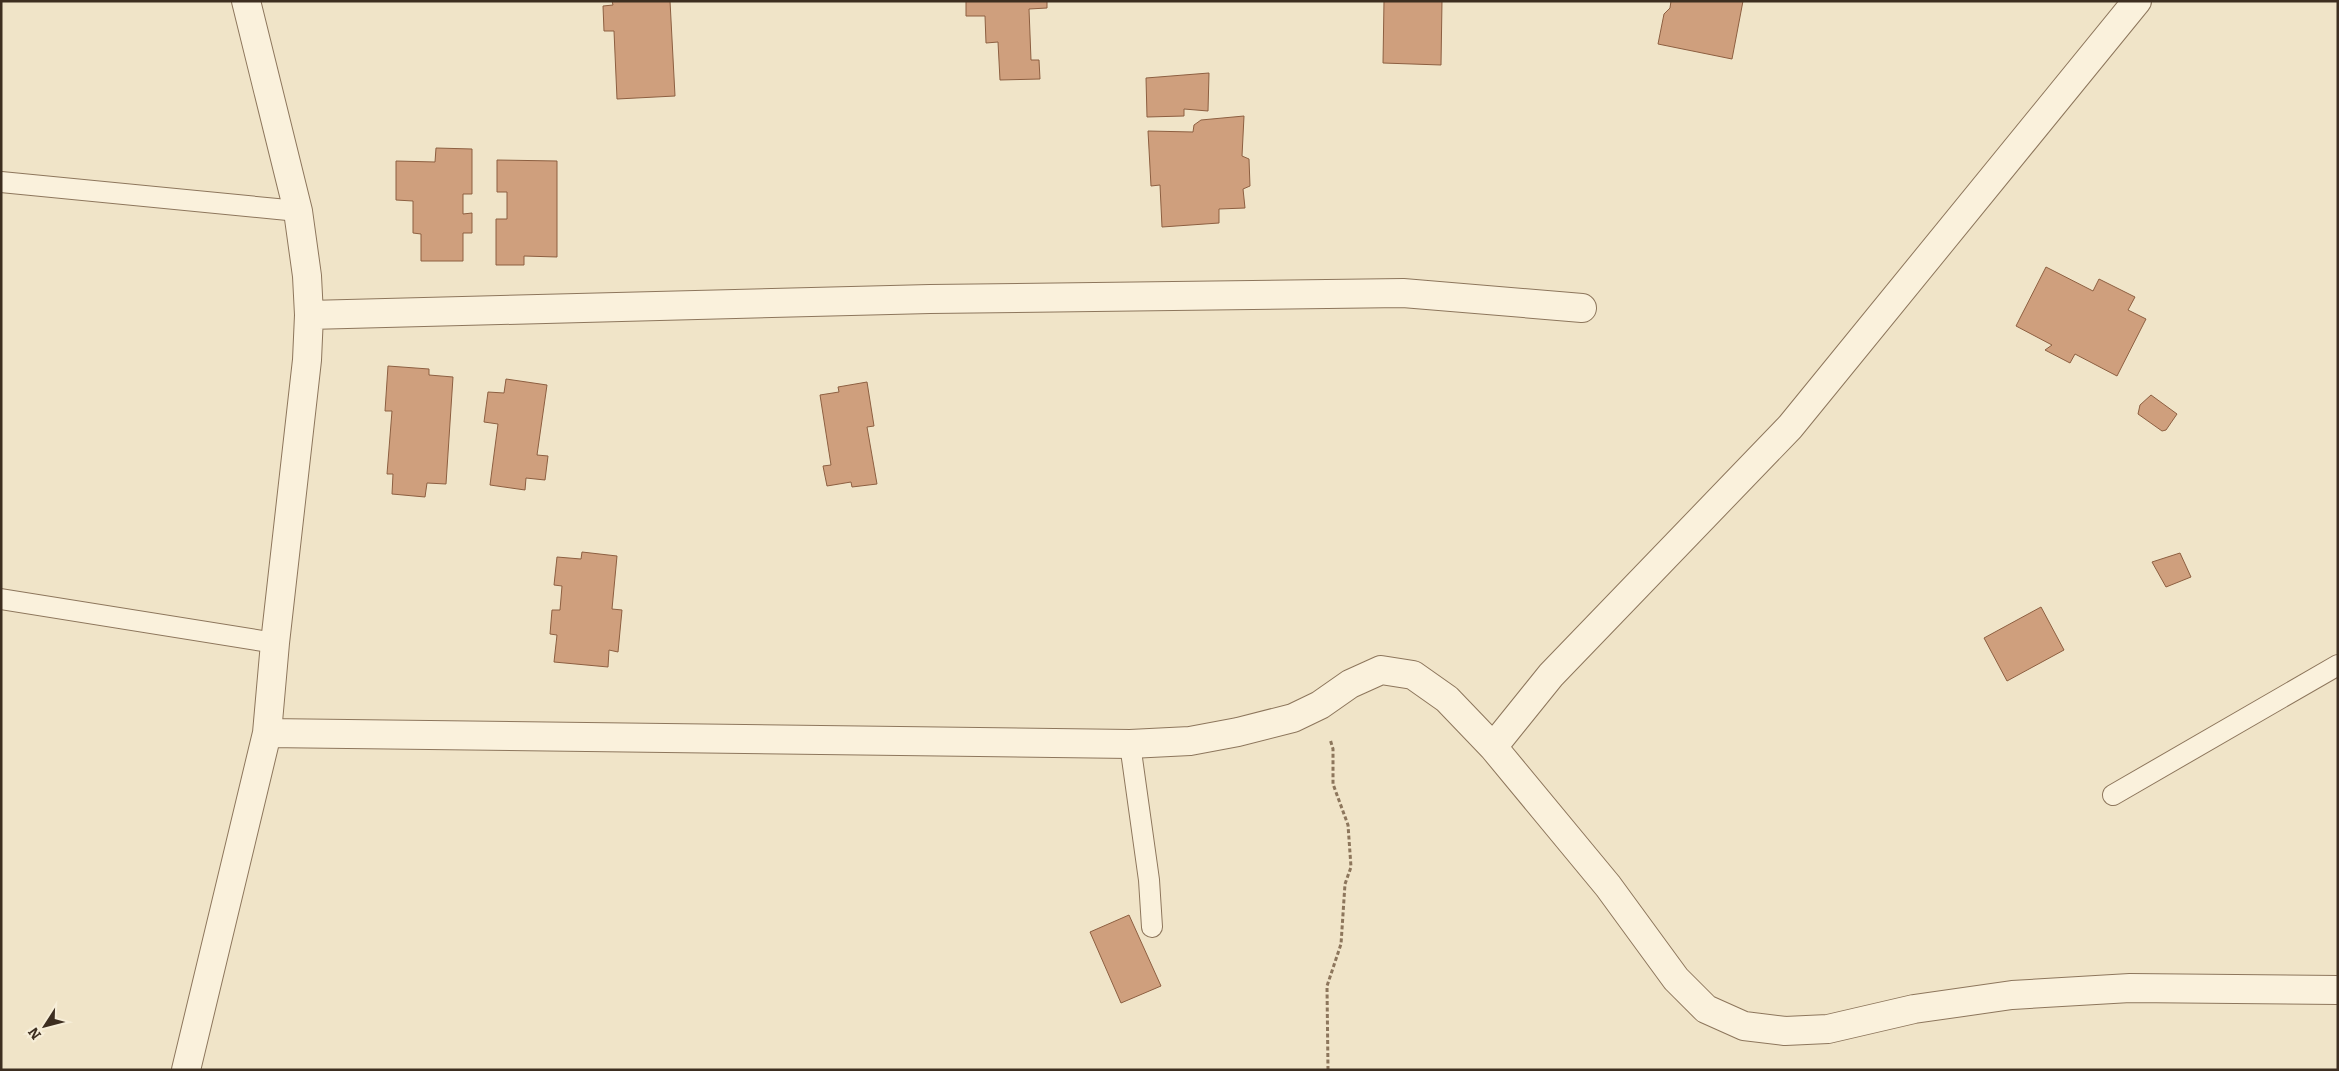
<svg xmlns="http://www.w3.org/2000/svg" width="2339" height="1071" viewBox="0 0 2339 1071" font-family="Bitter,serif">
<rect width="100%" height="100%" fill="#f0e4c8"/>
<!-- building -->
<path fill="#cf9f7d" stroke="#8d5f41" d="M612,1H670L675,96L617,99L614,31H604L603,6L613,5Z
M966,1H1047V8L1029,9L1031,60H1039L1040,79L1000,80L998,42L986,43L985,16H966Z
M1384,1H1442L1441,65L1383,63Z
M1671,1H1743L1732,59L1658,44L1664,14L1670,8Z
M1209,73L1208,111L1184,109V116L1147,117L1146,78Z
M1244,116L1242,156L1249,159L1250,186L1243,189L1245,208L1219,209V223L1162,227L1160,185L1151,186L1148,131L1193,132L1194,125L1201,120Z
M436,148L472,149V194H463V214L472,213V233H463V261H421V234L413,233V201L396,200V161L435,162Z
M497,160L557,161V257L524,256V265H496V219H507V192H497Z
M2046,267L2093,291L2099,279L2135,297L2128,310L2146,319L2117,376L2075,354L2070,363L2045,350L2052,345L2016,326Z
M388,366L429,369V375L453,377L446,484L427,483L425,497L392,494L393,474H387L392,411H385Z
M506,379L547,385L537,455L548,456L545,480L526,478L525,490L490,485L498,424L484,422L488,392L504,393Z
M867,382L874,426L867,427L877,484L852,487L851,482L827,486L823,466L831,465L820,395L839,392L838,387Z
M2151,395L2177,414L2166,430L2162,431L2138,414L2140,405Z
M582,552L617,556L612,609L622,610L618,652L609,650L608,667L554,662L557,635L550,634L552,610H560L562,586L554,585L557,557L581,559Z
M2180,553L2191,577L2166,587L2152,562Z
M2041,607L2064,650L2007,681L1984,638Z
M1129,915L1161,986L1121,1003L1090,932Z"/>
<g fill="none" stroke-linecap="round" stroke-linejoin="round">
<!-- service casing -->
<g stroke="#8d765c" stroke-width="22">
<path id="service" d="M1,182L298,211
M1,599L275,643
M1130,744L1149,880L1152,927
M2113,795L2338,665"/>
</g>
<!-- minor casing -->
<g stroke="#8d765c" stroke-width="30">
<path id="minor" d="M309,315L930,299L1403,293L1582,308
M267,733L1130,744L1190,741L1238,732L1293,718L1320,705L1350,684L1381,670L1413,675L1447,699L1493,747L1608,886L1676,979L1706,1009L1744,1026L1785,1031L1828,1029L1914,1009L2012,995L2130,988L2338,990
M1493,747L1551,675L1790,427L2137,1
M186,1070L267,733L275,643L307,360L309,315L307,276L298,211L246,1"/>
</g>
<!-- path -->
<path stroke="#8d765c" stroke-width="3" stroke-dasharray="4 2.5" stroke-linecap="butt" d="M1328,1070L1327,986L1341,944L1345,884L1351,867L1348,825L1333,784V749L1330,739"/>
<!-- service -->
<use href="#service" stroke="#faf1dc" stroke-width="20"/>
<!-- minor -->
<use href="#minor" stroke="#faf1dc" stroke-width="28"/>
</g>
<!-- border -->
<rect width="2339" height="1071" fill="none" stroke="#3d2e20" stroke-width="5"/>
<!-- north arrow -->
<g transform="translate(45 1026) rotate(234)" stroke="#f7eed8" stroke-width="4" paint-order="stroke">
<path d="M0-4L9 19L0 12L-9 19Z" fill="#3d2e20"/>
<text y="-8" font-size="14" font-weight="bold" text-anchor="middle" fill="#3d2e20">N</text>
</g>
</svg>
